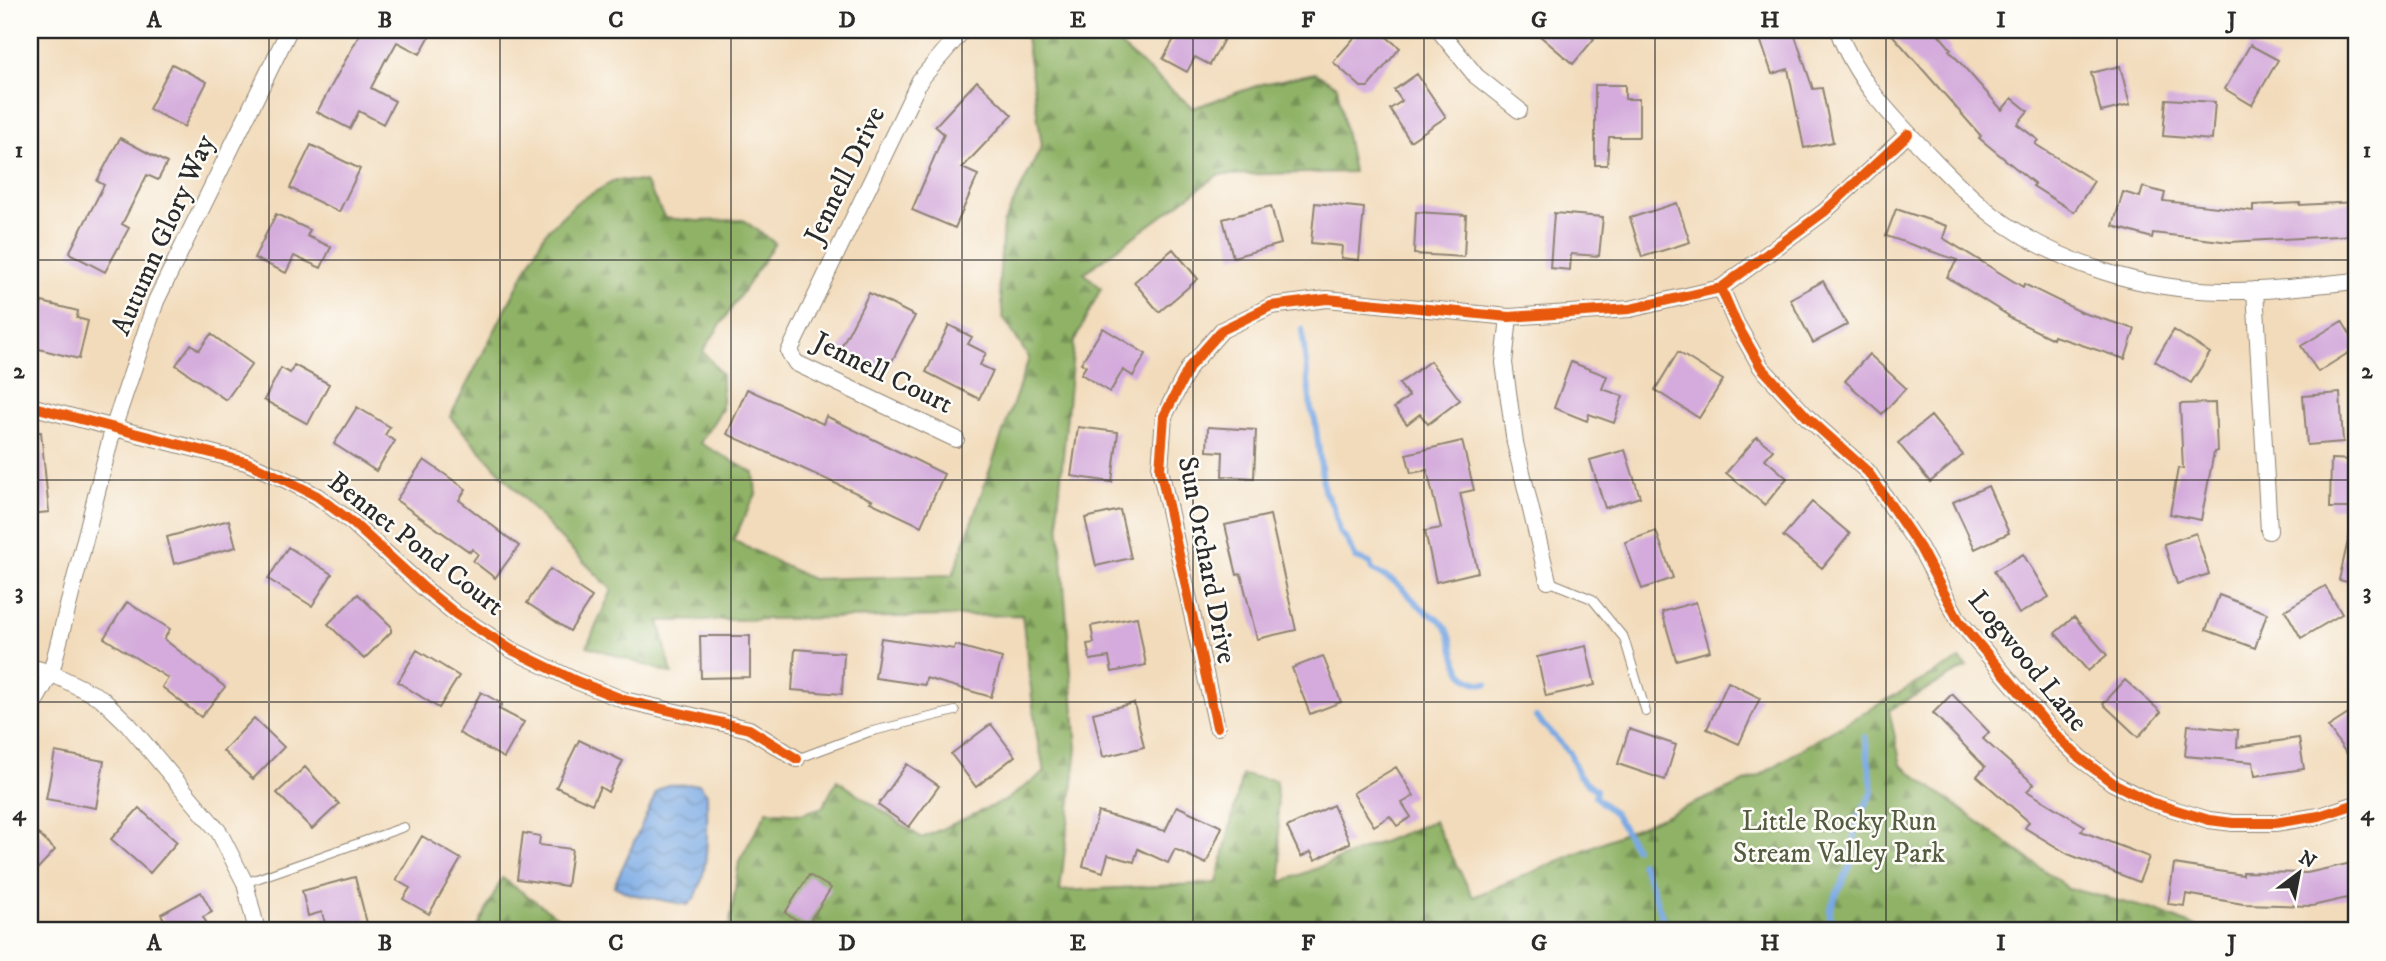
<svg xmlns="http://www.w3.org/2000/svg" width="2386" height="961" viewBox="0 0 2386 961" font-family="'IM FELL DW Pica',serif">
<defs>
<pattern id="forest-firs" width="22" height="20" patternUnits="userSpaceOnUse" patternTransform="scale(1.75)"><rect width="22" height="20" fill="#8fb266"/><path d="M5 1l3.5 6h-7zM16 11l3.5 6h-7z" fill="#759154"/></pattern>
<pattern id="water-waves" width="16" height="10" patternUnits="userSpaceOnUse" patternTransform="scale(1.75)"><rect width="16" height="10" fill="#79a9e4"/><path d="M0 5q4-4 8 0t8 0" fill="none" stroke="#638ab9"/></pattern>
</defs>
<rect width="100%" height="100%" fill="#fdfcf7"/>
<filter id="ink" filterUnits="userSpaceOnUse"><feTurbulence type="fractalNoise" baseFrequency=".0143" numOctaves="2"/><feDisplacementMap in="SourceGraphic" scale="14" xChannelSelector="R" yChannelSelector="G"/><feConvolveMatrix kernelMatrix="1 2 1 2 8 2 1 2 1" color-interpolation-filters="sRGB"/></filter>
<filter id="wash" filterUnits="userSpaceOnUse"><feTurbulence type="fractalNoise" baseFrequency=".00686" numOctaves="4" result="noise"/><feDisplacementMap in="SourceGraphic" scale="28" xChannelSelector="R" yChannelSelector="G"/><feGaussianBlur stdDeviation="1.57" result="paint"/><feColorMatrix in="noise" values="0 0 0 0 0 0 0 0 0 0 0 0 0 0 0 0 0 1.4 0 .05"/><feComposite in="paint" operator="in"/></filter>
<g filter="url(#wash)">
<rect width="100%" height="100%" fill="#f2dbbb"/>
<!-- forest -->
<path fill="url(#forest-firs)" stroke="#5d6e48" stroke-width="2" d="M1025,30H1102L1193,108L1262,84L1315,73L1337,86L1353,172L1218,175L1084,273L1101,288L1074,342L1058,508L1077,749L1060,891L1217,883L1242,775L1276,780L1282,882L1434,821L1473,897L1759,776L1822,736L1960,659L1967,667L1889,710L1901,765L2068,888L2154,910L2206,931H729L739,861L767,811L801,814L823,807L837,780L922,838L1006,800L1045,772L1037,738L1022,615L659,621L672,674L587,646L612,590L556,534L450,417L545,233L577,202L616,180L645,182L665,218L698,221L743,220L775,243L703,351L722,375V409L700,443L754,473L756,494L733,540L811,579L953,575L1029,358L1003,317L999,284L1003,224L1042,146Z
M502,878L578,931H476Z"/>
<!-- water -->
<path fill="url(#water-waves)" stroke="#526a88" stroke-width="2" d="M699,784L707,794C707,823 711,886 688,905L630,894L614,886L657,791L667,785Z"/>
<g fill="none" stroke-linecap="round" stroke-linejoin="round">
<!-- stream -->
<path stroke="#79a9e4" stroke-width="6" d="M1302,329L1311,409L1315,420L1324,491L1334,508L1339,532L1346,538L1356,558L1370,563L1372,570C1379,574 1389,578 1396,583C1407,592 1416,604 1428,613C1433,616 1438,618 1442,622C1460,641 1447,683 1487,684
M1536,717L1570,753L1579,776L1596,790L1595,797L1615,814L1635,848
M1641,863L1650,882L1667,931
M1830,931V908L1850,866L1857,819L1873,792L1865,737"/>
</g>
<g id="blocks">
<!-- building -->
<path fill="#d4abdc" d="M362,30H433L420,54L397,42L387,60L386,59L371,88L395,101L383,124L359,111L350,129L317,112Z
M1179,30H1207L1224,39L1210,65L1195,57L1187,72L1163,59Z
M1361,30H1378L1400,48L1368,87H1361L1333,62Z
M1533,30H1583L1594,39L1573,64Z
M1757,30H1793L1813,89L1822,88L1833,142L1804,148L1788,69L1772,74Z
M1888,30H1935L1951,49L1949,50L2002,110L2012,98L2028,111L2017,124L2038,140L2035,144L2094,181L2074,212L2033,186L2035,184L1979,138L1981,136Z
M2250,45L2278,60L2252,105L2225,89Z
M172,64L207,82L184,127L149,109Z
M2120,66L2130,105L2101,112L2091,73Z
M1417,74L1446,117L1410,141L1390,109L1402,101L1394,90Z
M977,81L1012,115L962,168L978,175L955,228L912,210L944,134L935,126Z
M1595,85H1625V99H1639V137H1609L1607,165H1595Z
M2166,99L2215,102L2212,140L2163,136Z
M120,138L167,163L158,180L147,175L122,224L129,228L105,272L69,253L104,185L97,181Z
M311,145L360,169L339,212L290,188Z
M2143,187L2165,193L2163,201L2253,211V205L2300,203V205L2356,202V235L2230,242L2153,233L2152,238L2113,226L2123,192L2140,197Z
M1315,203L1364,208L1359,260L1341,258L1342,246L1311,243Z
M1677,203L1690,242L1642,257L1630,218Z
M1271,206L1281,244L1233,257L1223,219Z
M1896,209L1947,226L1943,238L2023,287L2024,284L2083,313L2135,329L2125,359L2054,336L2053,339L2008,317L2009,316L1947,277L1957,260L1886,236Z
M1416,212L1466,215L1464,257L1414,254Z
M1554,213L1603,217L1599,256L1571,254L1570,270L1550,268Z
M276,214L310,230L307,236L331,247L321,268L294,256L286,273L254,258Z
M1173,249L1198,279L1159,312L1134,282Z
M1823,281L1847,325L1813,343L1790,299Z
M869,293L915,316L886,373L840,349Z
M42,302L78,311L77,318L88,321L79,359L31,347Z
M2342,321L2356,344V348L2318,372L2301,346Z
M949,325L972,337L968,344L986,353L980,365L993,371L979,399L926,372Z
M1103,328L1146,354L1133,376L1123,370L1110,392L1081,374L1086,366L1081,363Z
M2174,330L2210,353L2191,383L2155,361Z
M211,334L252,364L226,400L176,365L191,344L199,350Z
M1678,352L1723,380L1699,418L1655,390Z
M1869,354L1906,388L1882,414L1845,381Z
M1430,361L1460,400L1428,424L1420,414L1407,424L1394,408L1409,396L1399,384Z
M1571,362L1607,376L1602,389L1623,396L1614,423L1589,414L1587,421L1554,408Z
M294,365L329,384L308,424L264,400L281,368L290,373Z
M747,389L823,424L826,416L944,474L921,526L870,502L872,500L727,434Z
M2340,393L2343,442L2307,445L2303,396Z
M2215,403L2217,451L2214,452L2201,520L2170,514L2178,468L2183,469L2180,404Z
M357,407L390,427L385,435L395,441L376,471L334,444Z
M1931,416L1963,455L1930,482L1898,443Z
M1078,427L1118,432L1112,482L1071,476Z
M1208,427L1256,430L1254,478L1222,476L1223,452L1207,451Z
M30,432H41L49,512L30,514Z
M1757,437L1773,450L1765,459L1787,478L1765,505L1726,473Z
M1462,441L1474,490L1460,493L1478,572L1436,582L1425,531L1441,528L1427,470L1411,473L1406,454Z
M1625,450L1640,497L1605,508L1590,460Z
M2331,459L2356,460V508H2330Z
M424,460L466,489L459,500L519,546L495,578L473,561L478,554L472,549L470,552L396,500Z
M1988,486L2009,533L1975,549L1953,502Z
M1812,502L1850,534L1822,568L1783,536Z
M1120,510L1131,558L1096,566L1085,518Z
M1270,515L1296,630L1257,639L1241,574L1237,575L1225,525Z
M229,520L236,547L174,564L167,537Z
M1656,531L1673,578L1642,589L1625,542Z
M2350,532H2356V584L2339,580Z
M2196,533L2209,574L2177,584L2164,544Z
M288,547L332,574L312,606L268,579Z
M2023,554L2049,597L2019,614L1994,571Z
M550,569L592,597L570,631L527,603Z
M2325,586L2342,614L2301,638L2285,610Z
M358,594L391,626V632L364,659L328,624Z
M2219,595L2267,613L2255,648L2206,630Z
M127,602L170,629L164,639L225,687L201,717L162,687L168,678L104,638Z
M1696,602L1710,651L1676,660L1662,612Z
M1137,617L1146,665L1112,672L1109,657L1090,660L1087,644L1094,643L1091,626Z
M2074,617L2107,655L2088,671L2055,633Z
M700,636H750V677L701,678Z
M881,638L954,649L955,645L1002,658L991,697L926,678L925,685L875,678Z
M1586,646L1595,685L1546,696L1537,657Z
M795,649L844,653L842,694L792,690Z
M417,650L459,676L439,708L398,682Z
M1323,656L1341,702L1310,714L1292,668Z
M2125,680L2161,712L2138,737L2103,704Z
M1728,682L1760,698L1739,744L1707,729Z
M481,692L502,704L499,709L524,722L504,758L459,733Z
M1952,694L1989,732L1983,739L2034,784L2027,791L2085,826L2081,831L2149,857L2139,882L2068,854L2025,828L2029,822L1977,776L1985,767L1933,713Z
M1134,703L1144,747L1103,757L1093,713Z
M2356,709V747L2346,753L2328,727Z
M254,718L284,747L253,779L223,751Z
M991,724L1015,756L976,787L951,754Z
M2188,725L2238,730L2237,747L2299,738L2304,769L2255,776L2253,762L2185,756Z
M1629,729L1676,745L1665,780L1618,764Z
M579,740L623,761L608,792L600,787L592,804L556,787Z
M55,752L104,761L96,808L46,799Z
M907,764L939,786L909,827L878,805Z
M305,767L339,804L312,829L277,793Z
M1396,767L1414,796L1402,803L1411,817L1397,826L1390,816L1374,826L1353,793Z
M1333,805L1350,843L1315,860L1311,852L1301,857L1287,827Z
M1177,806L1222,827L1206,864L1175,849L1168,863L1138,849L1134,862L1108,855L1103,872L1083,866L1098,812L1165,831Z
M139,808L177,842L150,873L111,839Z
M30,826L55,850L30,877Z
M523,833L540,836L539,845L572,849L567,886L517,879Z
M422,836L461,859L429,914L403,899L410,888L396,880Z
M2356,862V896L2312,906L2243,904L2186,894L2184,906L2168,904L2174,864L2243,875V872L2307,873Z
M809,875L831,888L807,926L785,913Z
M355,877L368,927L350,931H327L322,912L308,916L302,891Z
M201,892L212,912L203,917L211,931H170L161,914Z"/>
</g>
</g>
<g filter="url(#ink)">
<use href="#blocks" fill-opacity="0" stroke="#8e8373" stroke-width="2"/>
<g fill="none" stroke-linecap="round" stroke-linejoin="round">
<!-- service casing -->
<g stroke="#8e8373" stroke-width="10">
<path id="service" d="M1548,581L1592,599L1624,638L1646,712
M797,759L869,732L955,711
M245,883L404,827"/>
</g>
<!-- minor casing -->
<g stroke="#8e8373" stroke-width="18">
<path id="minor" d="M1439,30L1476,76L1519,110
M1838,30C1855,79 1892,117 1928,154C1949,176 1970,197 1994,216C2059,264 2142,290 2223,291C2267,292 2312,285 2356,281
M1721,288L1736,323L1761,367L1807,417L1868,472L1920,548L1959,621L2057,736L2080,758L2113,783L2150,802L2209,820L2233,823H2275L2319,816L2356,804
M2255,290L2269,531
M1509,317L1504,363L1515,443L1548,581
M30,406L246,462L286,480L317,496L353,523L425,589L456,614L510,649L576,681L624,700L749,729L797,759
M956,439L796,363L789,352L920,80L963,30
M30,667L51,673L101,698L128,724L219,832L245,883L257,931
M30,710L51,673L113,429L156,301L289,30
M1217,727L1160,469L1164,416L1190,366L1222,330L1271,306L1327,299L1509,317L1630,309L1721,288L1824,212L1908,134"/>
</g>
<!-- service -->
<use href="#service" stroke="#fff" stroke-width="8"/>
<!-- minor -->
<use href="#minor" stroke="#fff" stroke-width="16"/>
<!-- cycleway casing -->
<g stroke="#fdfcf7" stroke-width="15">
<path id="cycleway" d="M1721,288L1736,323L1761,367L1807,417L1868,472L1920,548L1959,621L2057,736L2080,758L2113,783L2150,802L2209,820L2233,823H2275L2319,816L2356,804
M30,406L246,462L286,480L317,496L353,523L425,589L456,614L510,649L576,681L624,700L749,729L797,759
M1217,727L1160,469L1164,416L1190,366L1222,330L1271,306L1327,299L1509,317L1630,309L1721,288L1824,212L1908,134"/>
</g>
<!-- cycleway -->
<use href="#cycleway" stroke="#e8590c" stroke-width="10"/>
</g>
</g>
<!-- grid -->
<path fill="none" stroke="#2b2b2b" stroke-width="2" stroke-opacity="0.55" d="M269,30V931M500,30V931M731,30V931M962,30V931M1193,30V931M1424,30V931M1655,30V931M1886,30V931M2117,30V931M30,260H2356M30,480H2356M30,702H2356"/>
<g text-anchor="middle" dominant-baseline="central" stroke-width="5" stroke-linejoin="round" paint-order="stroke">
<!-- street labels -->
<g font-size="28" fill="#2b2b2b" stroke="#fdfcf7">
<text transform="translate(845 175) rotate(-64)">Jennell Drive</text>
<text transform="translate(163 235) rotate(-66)">Autumn Glory Way</text>
<text transform="translate(883 373) rotate(26)">Jennell Court</text>
<text transform="translate(416 544) rotate(38)">Bennet Pond Court</text>
<text transform="translate(1207 560) rotate(79)">Sun Orchard Drive</text>
<text transform="translate(2028 661) rotate(51)">Logwood Lane</text>
</g>
<!-- park labels -->
<g font-size="28" fill="#545c41" stroke="#fdfcf7">
<text x="1839" y="821">Little Rocky Run<tspan x="1839" dy="32">Stream Valley Park</tspan></text>
</g>
</g>
<!-- margin -->
<rect width="2386" height="961" fill="none" stroke="#fdfcf7" stroke-width="77"/>
<!-- north arrow -->
<g transform="translate(2299 873) rotate(32)" stroke="#fdfcf7" stroke-width="5" paint-order="stroke">
<path d="M0-5L12 26L0 18L-12 26Z" fill="#2b2b2b"/>
<text y="-10" font-size="19" font-weight="bold" text-anchor="middle" fill="#2b2b2b">N</text>
</g>
<rect x="38" y="38" width="2310" height="884" fill="none" stroke="#2b2b2b" stroke-width="2.5"/>
<g font-size="23" text-anchor="middle" font-weight="bold" fill="#2b2b2b">
<text x="154" y="27">A</text>
<text x="385" y="27">B</text>
<text x="616" y="27">C</text>
<text x="847" y="27">D</text>
<text x="1078" y="27">E</text>
<text x="1308" y="27">F</text>
<text x="1539" y="27">G</text>
<text x="1770" y="27">H</text>
<text x="2001" y="27">I</text>
<text x="2232" y="27">J</text>
<text x="19" y="157">1</text>
<text x="2367" y="157">1</text>
<text x="19" y="378">2</text>
<text x="2367" y="378">2</text>
<text x="19" y="599">3</text>
<text x="2367" y="599">3</text>
<text x="19" y="820">4</text>
<text x="2367" y="820">4</text>
<text x="154" y="950">A</text>
<text x="385" y="950">B</text>
<text x="616" y="950">C</text>
<text x="847" y="950">D</text>
<text x="1078" y="950">E</text>
<text x="1308" y="950">F</text>
<text x="1539" y="950">G</text>
<text x="1770" y="950">H</text>
<text x="2001" y="950">I</text>
<text x="2232" y="950">J</text>
</g>
</svg>
